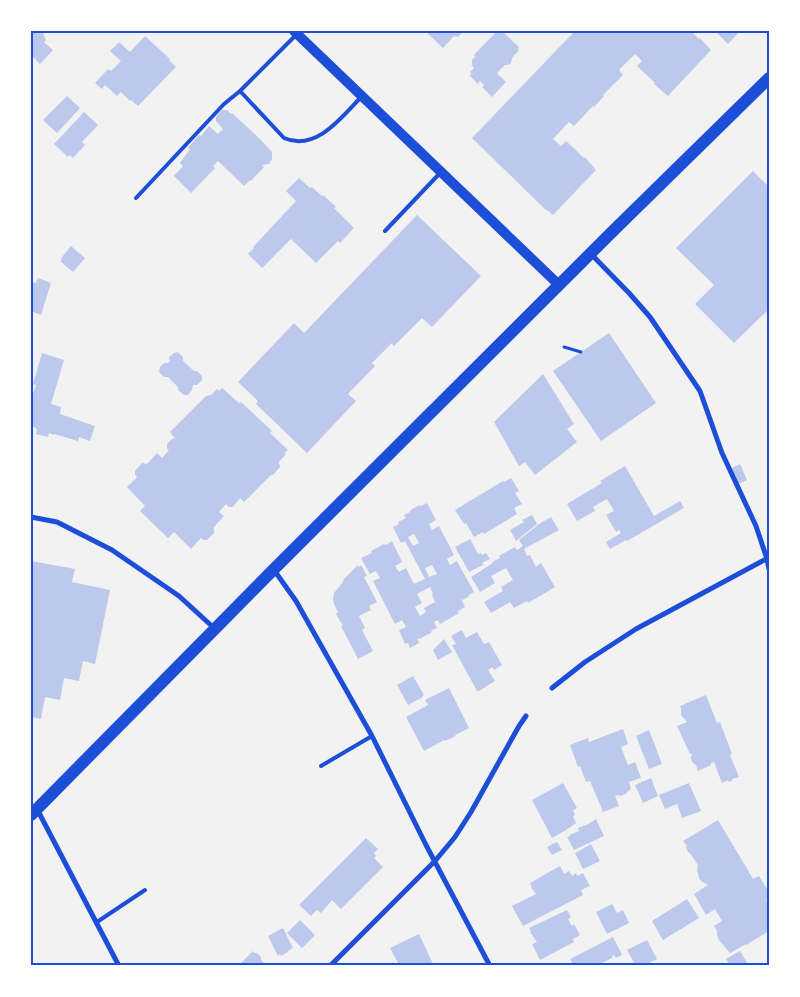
<svg xmlns="http://www.w3.org/2000/svg" width="800" height="997" viewBox="0 0 800 997" font-family="Arial,sans-serif">
<rect width="100%" height="100%" fill="#f2f2f2"/>
<!-- building -->
<path fill="#bdc9ec" fill-rule="evenodd" d="M31,31H42L46,40L44,42L53,50L40,64L31,55Z
M425,31H462V33L458,37L454,36L443,48Z
M497,31H502L519,47L518,49L519,50L512,58L511,63L508,65H505L497,73L506,82L492,97L482,87L484,85L480,81L478,84L470,76L471,74L470,72L474,68L472,65V60L475,57L474,55Z
M575,31H691L699,39L700,38L711,50L668,96L654,84L655,83L637,66L642,61L635,54L619,70L623,75L603,95L604,96L594,107L593,106L574,126L569,122L553,139L561,146L566,141L584,158L585,157L596,170L553,215L547,210H546L472,138Z
M715,31H740L728,44Z
M145,36L170,59L169,60L176,67L138,106L131,100L130,101L121,92L117,96L105,85L102,89L95,83L108,69L111,71L121,61L110,51L119,42L130,52Z
M67,96L80,108L57,133L43,120Z
M222,110H227L231,114L232,113L259,138L272,152V159L269,164L262,165L264,167L251,181L250,180L244,186L218,161L213,166L215,168L191,193L174,176L183,166L180,163L190,149L188,148L199,135L201,136L209,126L218,134L223,129L216,121V117Z
M84,112L98,125L82,142L85,145L73,158L69,155L68,157L54,144Z
M753,171L769,187V309L734,343L695,304L714,285L676,248Z
M299,178L310,188L312,187L322,196L323,195L336,207L334,208L354,228L340,243L338,241L316,263L291,239L262,268L248,254L254,248L253,247L296,201L286,191Z
M417,215L481,276L432,327L422,318L394,346L392,343L372,363L375,366L348,394L356,401L307,453L256,404L258,401L238,382L294,323L304,333Z
M71,246L85,258L73,272L61,262L62,257Z
M38,278L51,283L41,315L31,311V282L36,283Z
M609,333L656,403L601,441L553,371Z
M178,352L183,357V361L194,371H197L202,376V380L197,385H193L192,390L188,395H184L178,390V387L168,377H164L159,372L160,367L164,363H168L170,361L169,357L174,353Z
M42,353L64,360L51,404L61,407L60,414L95,426L90,441L79,437L78,441L54,434V435L49,433L48,437L36,434L37,430L36,429V428L31,426V406L33,399H31L36,385L33,384Z
M543,374L574,424L567,429L577,442L535,475L525,462L519,466L494,422Z
M222,388L239,403L241,402L272,431L270,433L288,450L284,453L286,454L279,462L280,467L273,475H271L244,502L240,498L233,507H229L226,504L219,512L224,516L213,528L214,529V533L207,540H203L201,538L191,549L174,532L168,538L140,511L145,506L127,487L137,477L135,475V471L142,463L147,464L157,453L162,458L169,450L167,449V444L173,438L174,439L175,438L170,432L206,396L211,395L217,389L219,391Z
M740,464L747,480L738,484L732,468Z
M625,466L654,516L680,501L684,508L627,541L626,540L610,549L606,542L621,533L619,530L616,532L606,515L614,511L607,499L593,507L595,511L577,521L567,504L602,483L600,481Z
M511,478L519,491L515,493L522,504L514,508L517,514L484,534L483,532L474,537L466,523L464,524L455,510L503,481L504,482Z
M427,503L436,520L429,524L432,530L439,526L454,555L447,559L450,565L457,561L474,592L469,595L468,597L463,600L461,599L465,607L458,611L459,613L440,624L438,620L434,622L437,628L432,630L431,633L419,639L417,638L419,643L410,648L408,643L405,644L399,630L406,627L402,620L395,624L373,581L380,578L376,571L370,574L361,558L372,553L371,551L384,544L386,545L392,541L402,562L395,566L399,572L406,568L414,584L425,579L405,541L401,543L393,527L399,524L398,522L406,518L404,515L410,512L411,510L419,505L421,506ZM414,534L419,543L413,546L408,537ZM432,565L437,574L429,577L425,568ZM430,587L433,594L432,595L435,602L424,608L426,612L420,616L415,607L422,603L417,594Z
M532,515L537,524L516,541L510,530L524,522L522,520Z
M551,517L559,530L524,549L527,556L530,555L536,567L541,563L555,587L528,603L527,601L514,608L510,602L491,613L484,602L503,591L501,587L513,580L506,568L491,576L495,583L480,592L471,577L493,563L492,562L500,558L499,556L515,547L517,550L523,546L519,540L539,524Z
M470,539L478,554L481,553L482,555L486,553L490,559L482,563L483,565L469,572L455,547Z
M31,561L75,569L72,582L110,590L95,664L83,661L79,681L64,678L60,700L45,697L41,719L31,717Z
M358,565L359,567L361,565L367,576L364,577L377,602L369,606L371,610L359,616L365,628L362,630L373,651L358,659L341,626H343L336,614L338,612L334,604L333,599L334,593L343,582V580Z
M462,630L466,638L477,632L484,644L489,642L502,665L494,670L493,667L488,670L495,681L479,691H477L452,645L456,644L451,636Z
M444,639L452,652L438,660L433,650Z
M413,676L424,695L422,696L423,697L408,705L397,685Z
M449,688L469,728L455,735L456,736L445,741L444,740L424,751L406,717L428,705L425,700Z
M706,695L717,723L720,722L732,754L730,755L739,777L732,779V781L729,782L728,780L722,783L714,762L711,763V765L698,771L696,765L692,762L691,758L692,753L690,754L677,726L687,722L681,715V708L680,706Z
M623,729L628,744L621,747L628,765L635,762L641,778L629,782L631,789L628,791L627,793L621,796L618,795L615,796L619,806L603,812L590,781L586,782L580,766L578,767L570,745L588,738L589,742Z
M649,730L662,764L649,769L636,736Z
M651,778L658,796L643,803L635,785Z
M563,783L577,808L573,810L575,815L573,816L576,823L566,830L552,838L532,800Z
M689,783L701,811L682,818L677,804L665,809L659,795Z
M596,819L604,836L574,850L567,837L570,836L569,835L579,831L578,828L585,825V826Z
M718,820L753,879L759,876L769,892V898L766,900L769,905V931L746,945V944L730,953L719,940L717,935V931L714,926L722,921L715,909L706,915L694,894L708,885L701,881L699,878L697,870L698,865L690,853L688,852L686,848L687,846L683,841Z
M366,838L378,849L374,853L376,856L374,858L383,867L341,909L332,900L321,913L317,910L311,916L299,905Z
M557,842L562,850L552,855L547,847Z
M591,844L600,861L583,869L575,853Z
M560,866L564,874L569,871L572,876L576,873L577,876L583,873L590,886L581,890L583,895L523,926L512,906L536,894L534,891L532,889L530,883Z
M687,899L699,918L663,940L652,921Z
M612,904L617,913L623,910L629,923L607,934L596,912Z
M567,910L571,917L568,919L572,926L574,924L580,935L573,939L574,942L540,960L532,944L537,942L530,932L531,931L529,928Z
M300,920L315,935L302,948L287,933Z
M283,928L293,948L288,951V952L281,956L280,954L278,956L268,936Z
M419,934L434,966H393L398,963L390,948Z
M613,937L622,955L616,958L613,954L612,958L600,964L601,966H566L572,962L570,959Z
M647,940L657,959L643,966H636L627,950Z
M253,951L254,953H257L261,957V960L267,966H238Z
M740,951L749,966H730L726,959Z"/>
<g fill="none" stroke-linecap="round" stroke-linejoin="round">
<!-- path -->
<path stroke="#1d4ed8" stroke-width="3" d="M564,347L581,352"/>
<!-- service -->
<path stroke="#1d4ed8" stroke-width="4" d="M297,34L240,91L284,138C316,152 342,117 362,96
M136,198L224,104L240,91
M385,231L441,172
M321,766L372,736
M97,922L145,890"/>
<!-- minor -->
<path stroke="#1d4ed8" stroke-width="5" d="M591,254L629,293L650,317L700,391L722,453L756,526L767,559L769,569
M31,517L57,522L112,550L179,596L214,628
M274,570L296,601L372,736L426,845L490,966
M552,688L585,662L636,629L768,558
M37,809L119,966
M330,966L435,861L455,837L471,812L519,726L526,716"/>
<!-- secondary -->
<path stroke="#1d4ed8" stroke-width="10" d="M294,31L559,285"/>
<!-- primary -->
<path stroke="#1d4ed8" stroke-width="12" d="M31,815L273,570L614,230L769,78"/>
</g>
<!-- border -->
<rect width="800" height="997" fill="none" stroke="#ffffff" stroke-width="65"/>
<rect x="32" y="32" width="736" height="932" fill="none" stroke="#1d4ed8" stroke-width="2"/>
</svg>
